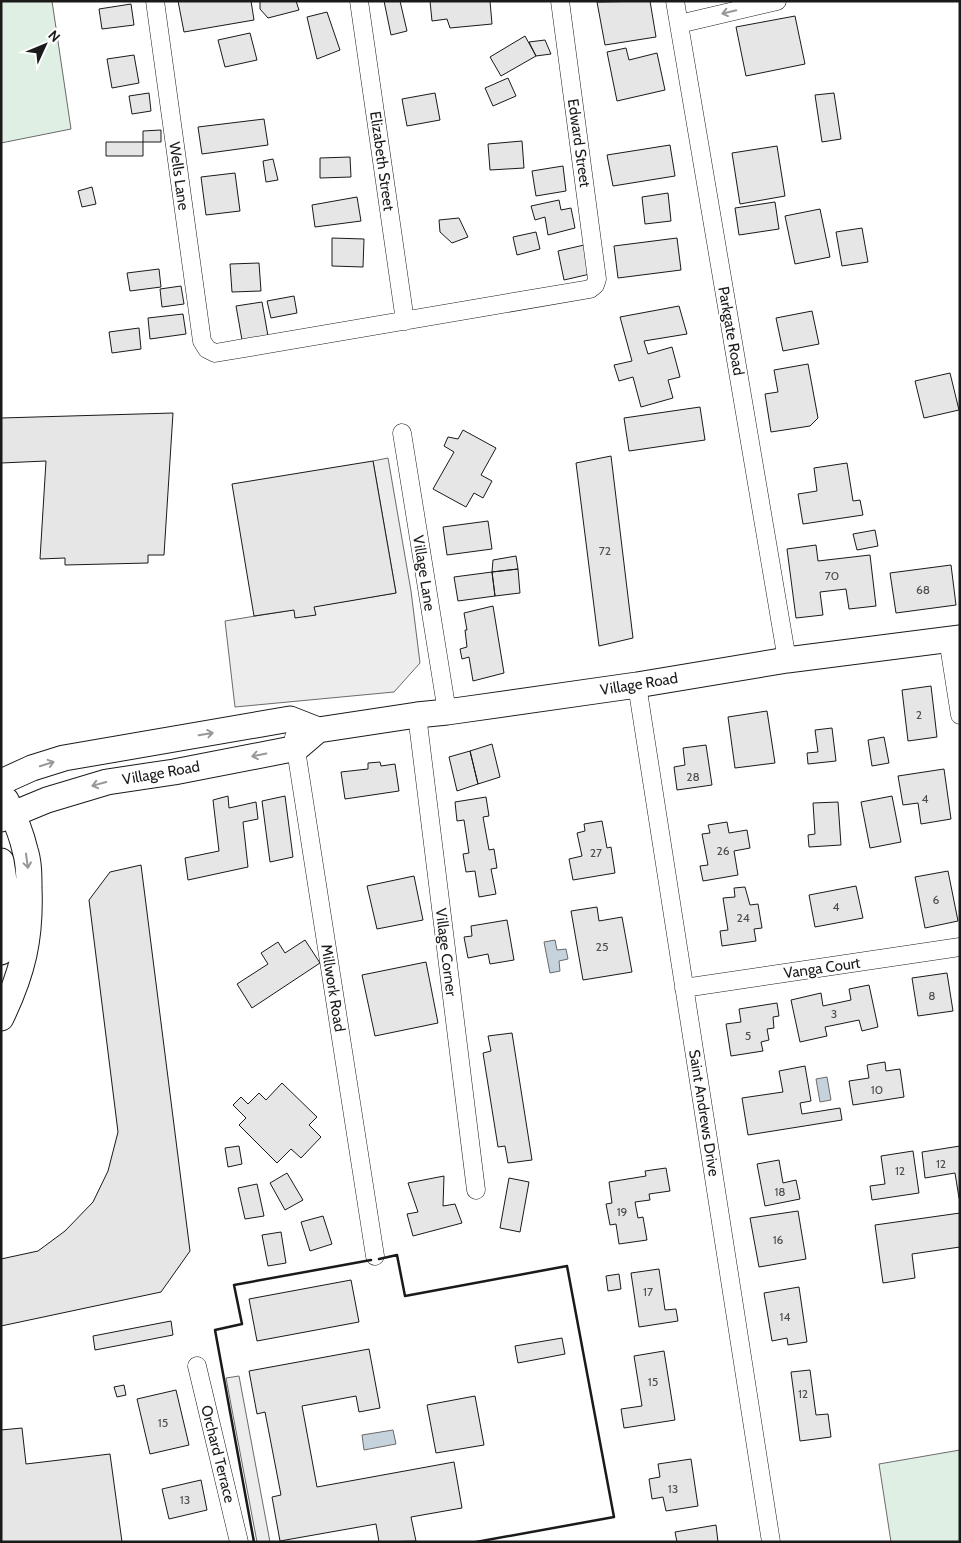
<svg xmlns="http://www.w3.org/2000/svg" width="961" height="1543" viewBox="0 0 961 1543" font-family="Cabin,sans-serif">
<rect width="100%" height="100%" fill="#fff"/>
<!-- green -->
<path fill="#e0efe3" stroke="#6a6a6a" d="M1,1H52L71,129L1,143Z
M960,1450V1542H891L879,1464Z"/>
<!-- parking -->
<path fill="#ededed" stroke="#6a6a6a" d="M388,458L411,591L420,663L394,692L235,707L225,621L396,593L373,461Z
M239,1376L270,1542H257L226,1378Z"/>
<!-- water -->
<path fill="#c6d2dc" stroke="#6a6a6a" d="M555,940L557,950L566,949L568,959L559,961L560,971L550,973L544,942Z
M827,1077L831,1100L820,1102L816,1079Z
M393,1430L396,1444L364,1450L362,1435Z"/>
<!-- building -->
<path fill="#e6e6e6" stroke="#1a1a1a" d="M178,1H251L254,20L184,32Z
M260,1H296L299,10L268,18L260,9Z
M384,1H400L407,31L391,35Z
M430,1H490L492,24L450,28L447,19L432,21Z
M650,1L656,37L605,45L597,2Z
M131,4L134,25L102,29L99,9Z
M327,12L340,50L317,59L307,17Z
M795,16L805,64L746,76L736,27Z
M250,33L257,60L225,67L218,40Z
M525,36L536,56L501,76L490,57Z
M545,40L551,54L536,56L529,42Z
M626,48L629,60L657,53L665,90L617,101L607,52Z
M134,55L139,83L112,88L107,59Z
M508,78L516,96L493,106L485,88Z
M149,93L151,111L132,114L129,96Z
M435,93L440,120L407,126L402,99Z
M834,93L841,139L822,142L815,95Z
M264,119L268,145L202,154L198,127Z
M161,130V142H143V131Z
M522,141L524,168L490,170L488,144Z
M106,142H143V156H106Z
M670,145L675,176L613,186L607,155Z
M777,146L785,196L740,204L732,153Z
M350,157L351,177L320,178V158Z
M273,159L278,180L266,182L263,161Z
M563,166L566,191L536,196L532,171Z
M235,173L240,211L206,215L201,177Z
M92,187L96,204L82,207L78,191Z
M668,193L671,221L645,224L642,197Z
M357,197L361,221L315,227L312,205Z
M559,200L561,210L571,208L575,228L548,235L545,217L535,220L531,206Z
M775,202L779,229L739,235L735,208Z
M820,209L830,257L795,264L785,216Z
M459,218L468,237L452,243L440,232L439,220Z
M862,228L868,262L842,266L836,232Z
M536,232L540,249L517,255L513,237Z
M332,238L364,239L363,267L332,266Z
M677,238L681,270L618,278L614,246Z
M584,245L590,274L564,280L558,251Z
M259,263L261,291L232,292L230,264Z
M159,269L161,287L130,291L127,273Z
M181,286L184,304L162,307L160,289Z
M294,296L297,313L271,318L267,301Z
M262,302L268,336L242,340L236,306Z
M679,306L687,334L644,341L648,354L672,347L680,377L668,380L673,398L641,407L633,377L619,381L614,365L632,361L620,317Z
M812,311L819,344L783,351L776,318Z
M183,314L186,334L150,339L148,318Z
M139,328L141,349L112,353L109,332Z
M808,364L818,418L810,426L771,432L765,394L778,392L774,370Z
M950,373L959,410L924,418L915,381Z
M700,407L705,440L629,451L624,418Z
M173,413L164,555H148V563L65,565V558L40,559L46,461L1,463V418Z
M463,430L496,448L481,475L492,481L483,498L474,493L466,507L433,489L454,452L444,446L448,437L458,439Z
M611,456L633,638L599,646L576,463Z
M373,461L396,593L314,607L316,615L295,618L294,610L254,616L232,484Z
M847,463L853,501L860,500L863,515L803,524L798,494L817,491L814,468Z
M488,521L492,549L447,555L443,527Z
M875,530L878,546L857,550L853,534Z
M816,545L818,561L870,555L876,606L849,609L846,589L820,592L823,615L796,618L787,549Z
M516,556L518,569L492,572L493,560Z
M951,565L956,605L896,613L890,573Z
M518,569L520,593L495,596L492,572Z
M492,572L495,596L458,601L454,577Z
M493,606L504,673L473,681L469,657L462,659L460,649L467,647L465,630H467L464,613Z
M931,686L937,737L908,741L902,690Z
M767,711L775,763L735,768L728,717Z
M832,728L836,761L808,764L807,753L818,752L815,730Z
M884,737L889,763L872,766L868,740Z
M492,744L500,777L478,784L470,751Z
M706,745L712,785L677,790L674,767L685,765L683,748Z
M470,751L478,784L457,791L449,757Z
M380,762L381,766L395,764L399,791L345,799L341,772L368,769V763Z
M944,769L951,819L921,824L918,803L903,805L898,776Z
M228,796L229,808L256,802L258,819L243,822L248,867L188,880L185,858L219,851L213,800Z
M285,796L293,857L270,862L262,801Z
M892,796L901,842L870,848L861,802Z
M486,797L489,816L483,817L489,850L494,849L497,868L491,869L496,894L479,897L475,871L466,872L463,854L469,853L464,820L457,821L455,802Z
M838,802L841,845L809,847L808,835L815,834L813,803Z
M602,821L607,848L611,847L615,873L573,880L569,859L582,856L577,833L585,831L584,824Z
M727,822L729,833L747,830L750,848L734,851L738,875L703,881L700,866L708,865L702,834L710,833L708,825Z
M141,865L190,1251L161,1292L1,1326V1259L38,1251L65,1231L93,1202L108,1171L118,1132L89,900L110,872Z
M948,871L958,921L925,928L915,877Z
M414,876L423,920L377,929L367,886Z
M856,886L863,918L815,927L809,895Z
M745,887L750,905L758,904L762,928L754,929L756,941L722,946L720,931L728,930L723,898L735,897L734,888Z
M597,907L599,921L622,917L632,972L583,980L571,911Z
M507,920L514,960L490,964L488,954L468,958L464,937L472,936L471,926Z
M305,940L320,963L252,1008L237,984L268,964L261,953L278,942L285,953Z
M426,962L438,1023L375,1036L362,975Z
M947,973L953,1011L918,1016L912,978Z
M869,985L878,1027L862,1031L859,1020L825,1027L827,1036L800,1042L791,1000L821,993L823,1006L851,1000L849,989Z
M777,1003L779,1016L773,1017L774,1028L767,1029L769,1040L761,1042L763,1051L731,1056L726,1024L741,1022L739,1009Z
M512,1033L532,1160L508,1163L505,1146L498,1147L483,1053L491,1051L488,1036Z
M885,1062L886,1071L900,1069L904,1097L853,1105L849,1081L869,1078L867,1065Z
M805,1066L811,1101L800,1103L802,1114L840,1108L842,1120L748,1135L742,1098L783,1092L779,1071Z
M282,1083L317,1117L309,1125L321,1137L301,1158L291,1149L277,1163L239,1125L246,1118L233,1105L241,1097L248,1104L259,1093L266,1100Z
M239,1146L242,1164L228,1167L225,1148Z
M960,1146V1198H959L955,1173L925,1178L922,1152Z
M913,1151L919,1193L872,1200L870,1186L885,1184L881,1156Z
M779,1160L783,1183L796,1180L800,1199L765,1206L757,1164Z
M666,1168L670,1191L649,1194L650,1200L635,1202L638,1218L643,1217L647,1240L619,1244L616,1224L610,1225L606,1204L612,1203L609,1182L646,1176L645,1171Z
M287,1173L303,1200L285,1210L270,1183Z
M444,1176L443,1206L455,1204L462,1223L413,1236L407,1214L418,1212L408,1183Z
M509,1178L529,1182L520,1232L500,1228Z
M257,1184L264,1216L245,1219L238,1188Z
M798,1211L806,1259L759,1267L750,1218Z
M960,1213V1247L912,1254L915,1278L883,1283L875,1225Z
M323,1216L332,1244L310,1251L301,1222Z
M281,1232L286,1263L268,1266L262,1235Z
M659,1269L665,1310L676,1309L678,1321L639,1327L631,1273Z
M619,1274L621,1289L608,1291L606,1276Z
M351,1280L359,1322L257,1341L249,1299Z
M799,1287L807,1342L788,1345L787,1338L772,1341L764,1293Z
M171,1321L173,1335L95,1350L93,1336Z
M562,1338L565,1354L518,1363L515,1346Z
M369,1349L380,1408L359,1412L356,1396L302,1406L317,1487L454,1462L462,1508L411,1517L416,1541L379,1542L376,1524L280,1541L272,1497L281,1495L265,1412L257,1414L249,1371Z
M664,1351L675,1420L624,1428L621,1409L642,1406L634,1356Z
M810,1370L816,1415L828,1414L831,1437L800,1441L791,1372Z
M124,1385L126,1395L117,1397L114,1387Z
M176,1390L189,1445L150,1454L137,1399Z
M475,1396L484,1445L436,1453L427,1405Z
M22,1428L26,1464L110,1454L122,1542H1V1430Z
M691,1459L698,1506L666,1511L663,1497L652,1499L649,1479L660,1477L658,1464Z
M201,1480L207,1510L169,1519L162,1489Z
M716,1525L718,1542H677L675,1532Z"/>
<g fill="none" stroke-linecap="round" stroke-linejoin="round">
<!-- street casing -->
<g stroke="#1a1a1a" stroke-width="19">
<path id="street" d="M155,1L202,341L207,349L215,353L590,289L595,285L597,279L560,1
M359,1L405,321
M675,1L787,660
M679,24L777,1
M402,433L447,712
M948,639L960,715
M637,685L771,1542
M417,715L476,1190
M294,737L375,1256
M684,988L960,947
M197,1366L239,1542"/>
</g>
<!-- secondary casing -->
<g stroke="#1a1a1a" stroke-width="27">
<path id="secondary" d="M1,782L32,768L64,758L290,719L318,730L417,715L447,712L637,685L787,660L960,638
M1,819L47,800L107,782L174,772L297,748L318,730
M1,861C6,890 10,924 1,952
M1,1018C23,972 31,938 29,888C29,875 29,862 25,850C21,832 14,816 6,800"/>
</g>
<!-- street -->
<use href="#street" stroke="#fff" stroke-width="18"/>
<!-- secondary -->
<use href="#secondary" stroke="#fff" stroke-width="25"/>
<!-- wall -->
<path stroke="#1a1a1a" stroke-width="2.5" d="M379,1259L397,1255L405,1296L567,1266L614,1517L476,1542
M254,1542L215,1330L242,1324L234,1285L371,1260"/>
</g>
<!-- one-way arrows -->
<defs><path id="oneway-shaft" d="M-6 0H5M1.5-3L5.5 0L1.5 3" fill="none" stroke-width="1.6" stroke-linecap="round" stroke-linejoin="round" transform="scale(1.25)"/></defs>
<g stroke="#989898">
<use href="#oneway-shaft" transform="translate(729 12) rotate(167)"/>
<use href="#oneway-shaft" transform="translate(206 734) rotate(-10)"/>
<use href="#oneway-shaft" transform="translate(259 755) rotate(169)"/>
<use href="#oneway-shaft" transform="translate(47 764) rotate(-18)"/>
<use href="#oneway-shaft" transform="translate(99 784) rotate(165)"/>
<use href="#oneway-shaft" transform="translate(27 861) rotate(82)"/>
</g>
<g text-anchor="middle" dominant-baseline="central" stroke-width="4" stroke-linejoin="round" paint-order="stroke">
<!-- number labels -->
<g font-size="12" fill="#4d4d4d">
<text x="605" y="550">72</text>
<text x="832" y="575">70</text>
<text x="923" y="589">68</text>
<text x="919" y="714">2</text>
<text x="693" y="776">28</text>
<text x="925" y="798">4</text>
<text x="723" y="850">26</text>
<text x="596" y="852">27</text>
<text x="936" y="899">6</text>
<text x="836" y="906">4</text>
<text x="743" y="917">24</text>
<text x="602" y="946">25</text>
<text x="932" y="995">8</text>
<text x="834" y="1013">3</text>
<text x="748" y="1035">5</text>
<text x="877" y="1089">10</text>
<text x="941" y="1163">12</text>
<text x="900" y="1170">12</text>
<text x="780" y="1191">18</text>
<text x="622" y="1211">19</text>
<text x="778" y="1239">16</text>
<text x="648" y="1291">17</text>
<text x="785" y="1316">14</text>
<text x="653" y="1381">15</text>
<text x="803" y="1393">12</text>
<text x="163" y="1422">15</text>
<text x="673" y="1488">13</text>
<text x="185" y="1499">13</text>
</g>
<!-- street labels -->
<g font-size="15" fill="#1a1a1a" stroke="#fff">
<text transform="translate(579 143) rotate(82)">Edward Street</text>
<text transform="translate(382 161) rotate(82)">Elizabeth Street</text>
<text transform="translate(179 176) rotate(82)">Wells Lane</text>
<text transform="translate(731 331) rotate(80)">Parkgate Road</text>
<text transform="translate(424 573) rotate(81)">Village Lane</text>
<text transform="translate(639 684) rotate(-9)">Village Road</text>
<text transform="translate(161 773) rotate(-10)">Village Road</text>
<text transform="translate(446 952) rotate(83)">Village Corner</text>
<text transform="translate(822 968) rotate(-8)">Vanga Court</text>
<text transform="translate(333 988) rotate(81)">Millwork Road</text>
<text transform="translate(704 1113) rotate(81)">Saint Andrews Drive</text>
<text transform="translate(218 1454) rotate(76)">Orchard Terrace</text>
</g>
</g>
<!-- border -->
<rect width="961" height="1543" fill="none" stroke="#1a1a1a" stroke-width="5"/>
<!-- north arrow -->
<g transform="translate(45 45) rotate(46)" stroke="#ffffff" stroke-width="4" paint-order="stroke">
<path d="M0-4L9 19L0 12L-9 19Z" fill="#1a1a1a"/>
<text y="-8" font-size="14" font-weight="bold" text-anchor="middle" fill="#1a1a1a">N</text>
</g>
</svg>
